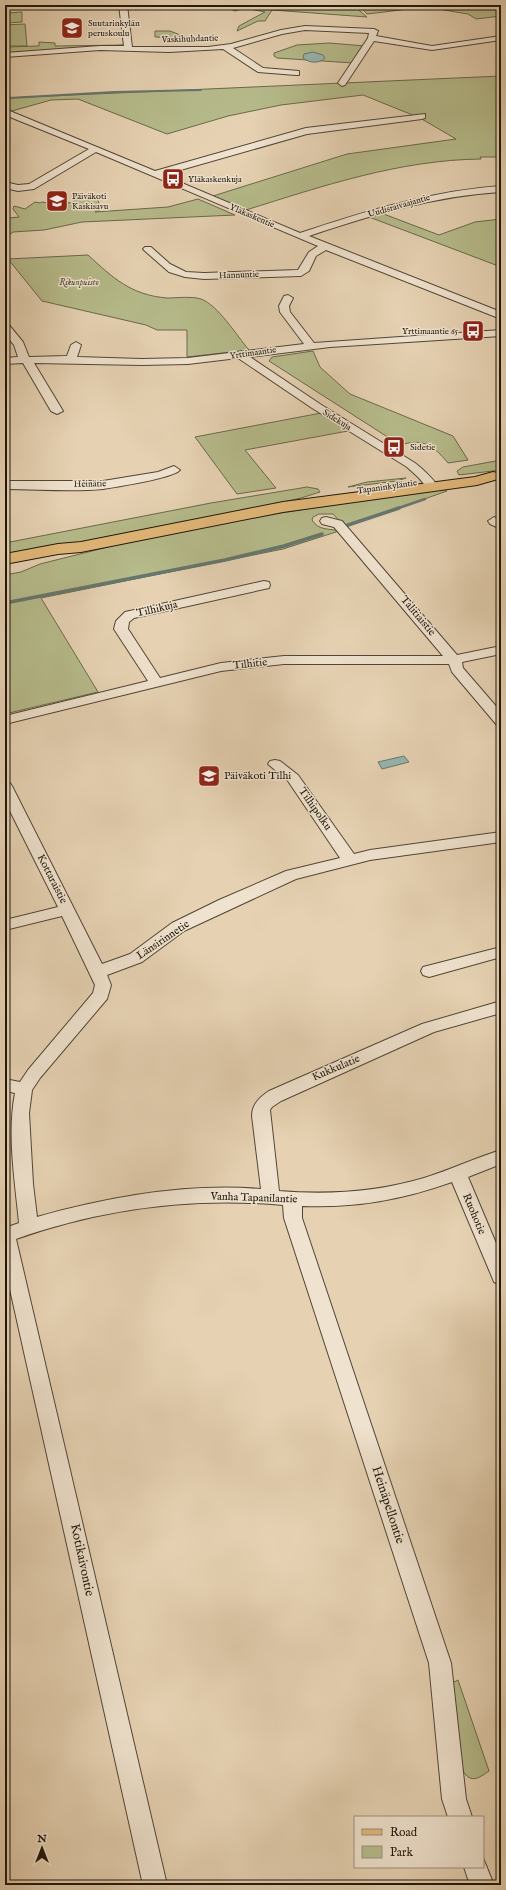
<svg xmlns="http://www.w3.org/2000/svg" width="506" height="1890" viewBox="0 0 506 1890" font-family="'IM FELL English',serif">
<rect width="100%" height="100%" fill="#e6d2b3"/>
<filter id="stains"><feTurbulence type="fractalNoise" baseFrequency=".005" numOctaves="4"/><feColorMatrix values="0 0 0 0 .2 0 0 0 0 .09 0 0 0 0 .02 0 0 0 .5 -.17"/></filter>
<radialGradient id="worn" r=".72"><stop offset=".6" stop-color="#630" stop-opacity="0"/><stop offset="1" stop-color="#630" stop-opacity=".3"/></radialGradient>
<!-- green -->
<path fill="#b6bb8b" stroke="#6a694c" d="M202,5H353L367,17L272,10L265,21H258L237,31L239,26L265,12L245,8L235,11C224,5 217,7 205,9Z
M359,5H501V16L476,19L468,14L426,7L367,14Z
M22,12V22L6,23V13Z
M25,24L27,46H5V25Z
M155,31H170L188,38L155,37Z
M39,42L55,43V46L124,45L5,53V47L39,46Z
M329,43L365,46L353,63L277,58L274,56V53L297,45Z
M501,76V157H480L481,159C399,160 323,186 246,210L213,196L347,154L456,139L420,118L363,95L281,105L228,116L167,134L78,99L51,100L12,111L5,107V98Z
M82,196L98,199L100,210L95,212L168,207L198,199L235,215L82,222L44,230L13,232L5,238V211L9,218L19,217L13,209L14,206L25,209L35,202L40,203L42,202L58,205L64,202L71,203Z
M381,213L439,235L475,222L501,219V267L369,217Z
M88,255C113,278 131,295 167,298C177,298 192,296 201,299C218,305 237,336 249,350L187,357V330H157L146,325L42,301L8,259Z
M313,351L320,367L350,394L453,436L468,460L448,463C433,445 423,438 400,445L269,361L272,357Z
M321,413L348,431L245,450L276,488L237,494L195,437Z
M501,460V470L459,475L457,471L463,467Z
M406,478L397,481L348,487L367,482Z
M307,487L318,489L320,492L301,498L264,506L5,557V543L211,503Z
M443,488L447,491L345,527L333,514H319L313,517L312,520C319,531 328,528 339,531L283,549L41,598L98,692L5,714V575L21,572L40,564L116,545L241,519Z
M458,1680L489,1771C479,1778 471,1784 463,1771L452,1683Z"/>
<!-- water -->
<path fill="#97b7b1" stroke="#67776f" d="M313,52L323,55L325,58C319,64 309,63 303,58L304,54Z
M404,756L409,762L382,769L378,762Z"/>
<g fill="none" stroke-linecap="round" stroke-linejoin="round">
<!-- stream-far2 -->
<path stroke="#67776f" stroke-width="2" d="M240,5L278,10
M9,98L114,92L201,90"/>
<!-- stream-far1 -->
<path stroke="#67776f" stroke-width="2.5" d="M396,509L425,499"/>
<!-- stream -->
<path stroke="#67776f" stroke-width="3.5" d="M348,525L399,508
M5,603L225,560L284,546L322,534"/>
<!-- minor casing -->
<g stroke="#514636" stroke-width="2">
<path id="minor" d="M119,5H127L132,47H208L231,44L281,30L305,26L374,29L378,31L376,36L432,46L501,36V40L432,50L374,41L345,85L342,86L338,83L368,38L369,33L305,30L282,34L233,48L263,68L299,71V75H296L258,72L223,49L169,52L100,50L5,57V53L100,46H124Z
M5,109L155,171L306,128L425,114V118L422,119L307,134L163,175L300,233C366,211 431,191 501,186V192C434,196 372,215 309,236L501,312V319L326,250L316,256L309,271L301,276L204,279L185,277L169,272L145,251L143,249L145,247H151L170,264L186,272L204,273L298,270L309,252L318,246L96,152L34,189L18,191L5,188V182L18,185L29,184L89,149L5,115Z
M288,295L293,298L289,306L290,312L314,343L501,330V336L330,347L250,357L320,404L415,463C424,470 431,477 438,486L436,489H428L419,478L407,467L312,408L238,358L188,364L142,365L34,363L63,411L57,414L51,411L23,363L5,364V358L18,357L14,345L5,334V324L9,325L23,342L29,357L67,356L71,345L76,342L81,345L77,357L142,359L188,358L304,344L280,312L279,306L284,296Z
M174,466L180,470C174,478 116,487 103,489C72,492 37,489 5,489V481H103L158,472Z
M326,517L342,521L457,655L501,646V654L462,662L463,668L501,712V725L496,724L452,672L449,664H284L221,671L5,724V716L148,681L114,629L116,621L125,612L264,581L269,582L270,585L269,588L134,618L129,622L128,629L160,678L221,663L284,656H443L334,527L322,524L320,521L322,518Z
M494,517L501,520V529L490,524L488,521Z
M275,760L280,761L298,775L354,854L370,850L501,832V842L370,860L296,879L184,931L142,962L107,975L111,985L107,999L40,1078L32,1090L29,1113L33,1184L37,1217C108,1197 187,1183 261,1189L252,1116C252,1104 260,1097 269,1091L422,1024L501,1001V1013L434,1032L281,1101L272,1107L270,1110L279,1191C328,1195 377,1192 424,1178C450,1170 475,1158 501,1150V1164L468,1177L501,1255V1285L494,1282L492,1277L452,1182C401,1200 356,1208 302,1206V1218L451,1663L466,1799L472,1817H448L442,1799L429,1663L284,1218L283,1205C193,1197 101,1209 16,1239L167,1885H143L5,1267V1228L19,1223C15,1181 7,1135 15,1093L5,1091V1079L20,1082L28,1070L93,993L95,985L62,916L5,930V920L58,907L5,801V781L10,783L12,786L102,964L130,954L172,923L219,900L286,871L340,858L288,781L268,764L270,761Z
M501,947V957L429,977L423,975L421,971L423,967Z
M483,1858L494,1885H470L464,1867H483Z"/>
</g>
<!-- major casing -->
<g stroke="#1f170c" stroke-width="2">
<path id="major" d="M493,472L498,473L500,476L498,479L477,485L283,512L81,552L58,554L5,564V554L58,544L81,542L283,502L475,477Z"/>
</g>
<!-- minor -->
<use href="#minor" fill="#efe2ce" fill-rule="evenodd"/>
<!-- major -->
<use href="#major" fill="#e3b97a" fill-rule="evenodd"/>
</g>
<!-- icons -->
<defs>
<g id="school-square" transform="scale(1.15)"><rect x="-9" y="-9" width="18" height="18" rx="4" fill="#8f2418" stroke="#efe2ce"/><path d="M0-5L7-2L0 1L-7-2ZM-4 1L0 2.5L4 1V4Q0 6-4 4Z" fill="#fff"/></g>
<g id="bus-square" transform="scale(1.15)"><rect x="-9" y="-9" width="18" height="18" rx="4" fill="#8f2418" stroke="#efe2ce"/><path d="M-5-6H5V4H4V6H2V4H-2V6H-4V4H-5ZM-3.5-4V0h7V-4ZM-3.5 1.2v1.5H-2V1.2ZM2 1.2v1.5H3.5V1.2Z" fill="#fff"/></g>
</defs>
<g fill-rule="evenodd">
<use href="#school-square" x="72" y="28"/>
<use href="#bus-square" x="173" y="179"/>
<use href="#school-square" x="57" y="201"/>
<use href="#bus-square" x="473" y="331"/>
<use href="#bus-square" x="394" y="447"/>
<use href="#school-square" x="209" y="776"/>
</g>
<g text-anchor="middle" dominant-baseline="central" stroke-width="3" stroke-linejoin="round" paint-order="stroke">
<!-- far-poi labels -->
<g font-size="9" fill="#1f170c" stroke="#efe2ce" text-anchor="start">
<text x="88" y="23">Suutarinkylän<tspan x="88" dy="10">peruskoulu</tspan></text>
<text x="188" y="179">Yläkaskenkuja</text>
<text x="72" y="196">Päiväkoti<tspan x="72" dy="10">Kaskisavu</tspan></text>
<text x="458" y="331" text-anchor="end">Yrttimaantie 65</text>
<text x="410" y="447">Sidetie</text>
</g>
<!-- far-street labels -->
<g font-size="9" fill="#1f170c" stroke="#efe2ce">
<text transform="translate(190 39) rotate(-2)">Vaskihuhdantie</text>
<text transform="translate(399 206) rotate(-16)">Uudisraivaajantie</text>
<text transform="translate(252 216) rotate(23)">Yläkaskentie</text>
<text transform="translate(239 275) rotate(-2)">Hannuntie</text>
<text transform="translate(253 353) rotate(-8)">Yrttimaantie</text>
<text transform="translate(337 420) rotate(32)">Sidekuja</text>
<text transform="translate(90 484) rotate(-1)">Heinätie</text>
<text transform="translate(387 487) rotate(-8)">Tapaninkyläntie</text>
</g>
<!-- far-park labels -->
<g font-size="9" font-style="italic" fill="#4c4832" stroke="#efe2ce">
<text x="79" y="282">Rikunpuisto</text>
</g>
<!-- street labels -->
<g font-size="11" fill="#1f170c" stroke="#efe2ce">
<text transform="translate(157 609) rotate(-13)">Tilhikuja</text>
<text transform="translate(418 616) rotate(50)">Talitiaistie</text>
<text transform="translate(250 664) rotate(-6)">Tilhitie</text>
<text transform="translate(315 809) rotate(55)">Tilhipolku</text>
<text transform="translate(52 879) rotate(63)">Kottaraistie</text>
<text transform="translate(163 940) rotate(-34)">Länsirinnetie</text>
<text transform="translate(336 1068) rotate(-23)">Kukkulatie</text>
<text transform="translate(254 1198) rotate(2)">Vanha Tapanilantie</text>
<text transform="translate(474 1214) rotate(67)">Ruohotie</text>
</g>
<!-- poi labels -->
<g font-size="11" fill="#1f170c" stroke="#efe2ce" text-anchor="start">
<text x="224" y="776">Päiväkoti Tilhi</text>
</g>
<!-- near-street labels -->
<g font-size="13" fill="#1f170c" stroke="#efe2ce">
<text transform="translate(388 1505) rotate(72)">Heinäpellontie</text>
<text transform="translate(82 1560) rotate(78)">Kotikaivontie</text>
</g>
</g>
<!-- margin -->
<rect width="506" height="1890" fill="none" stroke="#e6d2b3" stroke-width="20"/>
<rect x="6" y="6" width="494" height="1878" fill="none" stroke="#1f170c" stroke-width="2"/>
<rect x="10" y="10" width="486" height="1870" fill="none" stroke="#1f170c"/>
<!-- legend -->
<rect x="354" y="1816" width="130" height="52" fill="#efe2ce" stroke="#9c9180"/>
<rect x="362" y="1829" width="20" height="6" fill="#e3b97a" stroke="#9c9180"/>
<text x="390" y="1836" font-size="12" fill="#1f170c">Road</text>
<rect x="362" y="1846" width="20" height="12" fill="#b6bb8b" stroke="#9c9180"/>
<text x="390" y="1856" font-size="12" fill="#1f170c">Park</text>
<!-- north arrow -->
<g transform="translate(42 1848)" stroke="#efe2ce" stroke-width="3" paint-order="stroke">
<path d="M0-3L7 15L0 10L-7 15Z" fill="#1f170c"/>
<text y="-6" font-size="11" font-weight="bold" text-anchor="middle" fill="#1f170c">N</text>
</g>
<rect width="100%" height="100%" filter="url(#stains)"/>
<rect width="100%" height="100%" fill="url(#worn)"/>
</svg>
